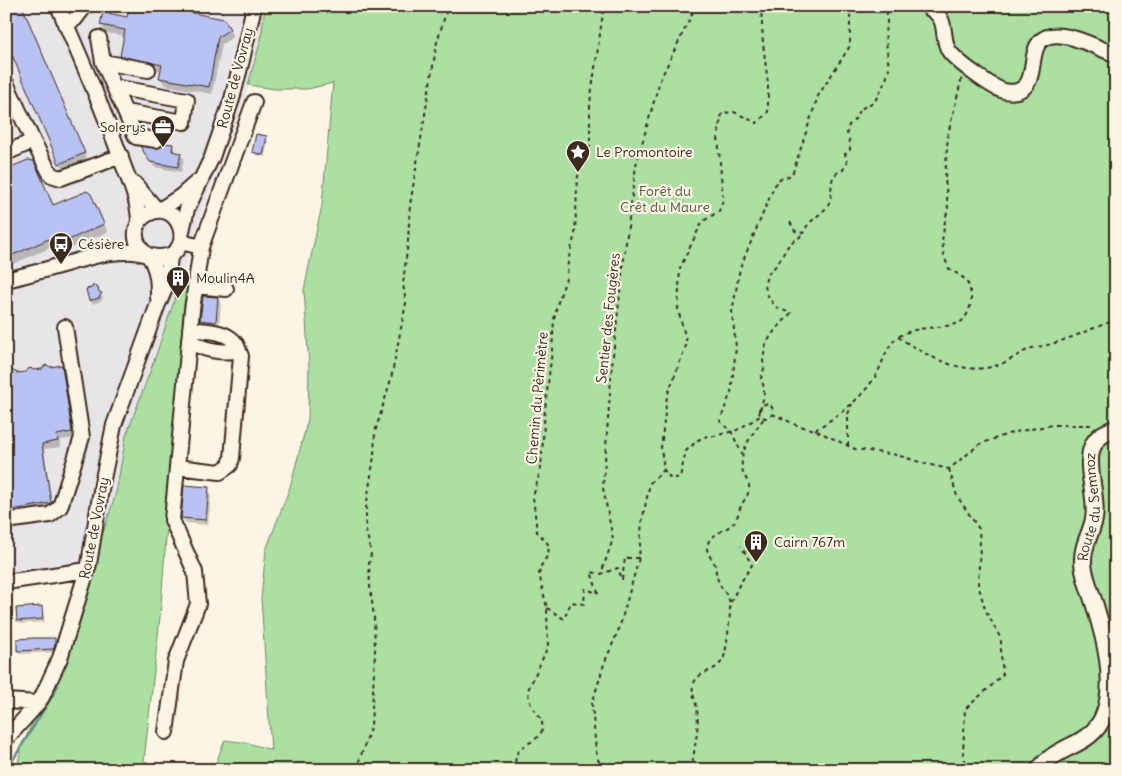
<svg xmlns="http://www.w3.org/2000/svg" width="1122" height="776" viewBox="0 0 1122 776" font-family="Delius,sans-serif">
<rect width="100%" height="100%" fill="#fcf5e5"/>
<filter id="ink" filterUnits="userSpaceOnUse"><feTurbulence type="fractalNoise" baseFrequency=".02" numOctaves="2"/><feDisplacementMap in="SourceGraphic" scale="10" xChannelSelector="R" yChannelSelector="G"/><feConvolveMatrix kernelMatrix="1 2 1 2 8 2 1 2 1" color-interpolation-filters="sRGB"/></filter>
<g filter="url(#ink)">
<!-- built -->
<path fill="#e8e5e9" d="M6,6H265L261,39L245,97L198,224L183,274L155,358L126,436L116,493L92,566L6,579Z"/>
<!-- green -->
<path fill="#abe0a2" stroke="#738560" d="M265,6H1116V770H213L225,740L248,743L271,750L261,598L266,550L290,487L308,419L309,366L304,290L322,205L333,83L308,89H275L248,85L261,39Z
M183,274L189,279L184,305L179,366L160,617L143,770H16L22,746L34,719L62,669L84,607L92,566L116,493L126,436L155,358Z"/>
<!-- shadow -->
<path fill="#0003" d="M22,6L88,161L65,171L60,163Z
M131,6H184L182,13L228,27L233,37L222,44L212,94L165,85L160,78L162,71L126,63L121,56L125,36L106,33L102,25L128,18Z
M266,138L268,141L265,157L256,155L254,152Z
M172,145L176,151L175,153L180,154L184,159L181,172L154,167L145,152Z
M33,162L43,181L53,206L90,194L95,203L108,232L58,254L54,246L6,267V171Z
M99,293L103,298L101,301L92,304L90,300Z
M204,297L218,298L221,304L219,327L204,326L201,320Z
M61,367L65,372L75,438L60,440L61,447L44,449L53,509L6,517V376Z
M208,488L211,494L208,525L186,523L182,518Z
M41,608L43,611L44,622L20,624L18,620Z
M54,639L56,642L55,652L20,654L19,650Z"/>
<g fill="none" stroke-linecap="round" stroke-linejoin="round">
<!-- stream -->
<path stroke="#648f8e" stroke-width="2.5" d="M11,763L51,698L58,685"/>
</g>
<!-- building -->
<path fill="#bac1f3" stroke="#3b2a1e" d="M6,6H22L85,153L59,164L9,48L6,40Z
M129,6H178V10L224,19L230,29L218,37L209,87L159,78L162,65L120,56L125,30L100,25L103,12L127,17Z
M256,134L267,136L263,155L252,152Z
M164,143L173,144L172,151L181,153L178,167L150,162L140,146L159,148L162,146Z
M28,160L34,161L53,205L87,191L91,194L104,224L53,247L49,239L6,258V169Z
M93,285L98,288L99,292L102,293L99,298L89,301L86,289L92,288Z
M203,296L218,297L216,322L200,320Z
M47,365L50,367L62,365L72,432L57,435L58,441L42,444L51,503L6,511V375L9,374L12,370L17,373L26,372L28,369L31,368L33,370L42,369L44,366Z
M184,485L209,487L206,520L181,518Z
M42,606L43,619L17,621L16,608Z
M34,638H55V644L54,649L17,651V639Z"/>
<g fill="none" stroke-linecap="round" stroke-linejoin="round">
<!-- minor casing -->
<g stroke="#3b2a1e" stroke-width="18">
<path id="minor" d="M58,6C81,59 105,112 124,167C131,185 139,203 139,223
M929,8C950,19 940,36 949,51C957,62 989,85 1001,90C1006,92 1012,92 1017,91C1042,84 1023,42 1050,36C1069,32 1098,48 1116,55
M65,24L75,19L85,6
M99,38L103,62L148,70
M103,62L136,137L156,140
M6,83L33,141
M114,87L187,100L184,122L125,112
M6,153L33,141L51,175L61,178L121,156
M134,183L158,211L181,196L197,182
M182,231L187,209L212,157L232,99L242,60L254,6
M181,242L201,247L254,102
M6,280C27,275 48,269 69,263C87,258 106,252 125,252C133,251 141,253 148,255C152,256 155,257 159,257C198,257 181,196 148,214C136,220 132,236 140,247C143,253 149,255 152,261C158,273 158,285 158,298
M195,286L226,289
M189,339C199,350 224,354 238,350
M177,467L220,472L230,465L232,458L241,356C239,352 238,347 236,344C227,330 205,331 190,329
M6,521L50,515L60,507L82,437L65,327
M6,582L87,570
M6,701L38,703
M166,732L176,661L198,604L195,572L172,520L192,310L201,247
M6,739L33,709L42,697L60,658L89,564L102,484L114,425L158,304C168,285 168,276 170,255"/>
</g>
<!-- major casing -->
<g stroke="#3b2a1e" stroke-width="20">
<g id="major">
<path id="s1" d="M1039,770C1058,743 1091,748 1104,715C1117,683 1105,638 1095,606C1091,592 1084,578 1083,563C1082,546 1091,534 1094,519C1100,489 1070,440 1116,429"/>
</g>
</g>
<!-- path -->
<path stroke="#3b2a1e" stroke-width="2" stroke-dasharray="4 4" stroke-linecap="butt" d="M761,6L763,43L768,84V112L757,123L734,112L722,113L718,137L723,200L719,211L702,222L680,268L678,310L687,343L667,396L661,448L664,470L671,479L680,477L686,451L698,440L707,436H714L737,430L762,415
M790,222L795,231L799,232
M898,337C929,357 964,378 1001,364C1012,360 1021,352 1032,348C1038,347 1045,346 1051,344C1073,338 1094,327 1116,320
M759 411a7 7 0 1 1 14 0a7 7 0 1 1-14 0Z
M760,410L764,396V388L761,378L764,369L763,360L766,344L772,334L791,313C786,311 780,310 777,307C769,301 763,288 766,279C768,272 774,269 778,263C786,252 785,244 800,237L801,234L800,232L803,233C805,231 806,228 807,226C813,218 825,212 829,203C835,191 825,176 843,170L847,162L845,154L850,150V143L847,133L849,125L856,118L859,110L875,101L886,80L889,69L885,32L887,23V6
M772,414L782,418L796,425L815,430L855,449L897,455L926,464L949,469L980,444L1011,433L1052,425H1092
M815,430C838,416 860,400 875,377C883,365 885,347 897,338C912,326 934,329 952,325C954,324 957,324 959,323C967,319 972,305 971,296C969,279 963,277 949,269L944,256L942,241L945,221L948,208L945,178L948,134L962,77
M848,446V414L852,404
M743,456L731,431L720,421L731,392L736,347L732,313L740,268L777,180L792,175L818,96L850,46V6
M949,469L957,496L979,529L980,546L978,584L985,609L1001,639V655L1003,674L989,688L965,709L963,754L968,770
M639,558H625L622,580L618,568L601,574L613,539L603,488L612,365L623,266L636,165L660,80L696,6
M731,602L739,585L752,565L741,546
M547,608L564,619L571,602L584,604L585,589L598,593L591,572L601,574
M1110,609L1116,590
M356,770L371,726L375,653L374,617L370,587L369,564L371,554L369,543L366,531V508L374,456L375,432L391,379L406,303L403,284L408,241L410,205L437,42L448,6
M515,770C515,765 515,759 517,754C522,743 539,742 542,730C544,719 537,714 531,705C529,700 528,695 528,690L548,647L547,608L539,574L541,566L548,555L549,546L546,541L537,532L533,497L541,468L545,409L552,351L554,320L557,305L567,276L568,261L575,234L577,189L578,176L590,146V103L604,6
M601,770L596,751L592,704L604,664L619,629L639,558L642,521L650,483L664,470
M692,770C693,750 700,729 697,709C696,701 690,691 694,683C699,669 721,674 725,653C727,643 732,609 729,600C727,593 720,588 718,580C716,576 716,570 715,565C713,559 707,555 707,548C708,531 732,532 737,517C739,513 739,510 741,506C743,501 749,495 749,489C750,483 745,478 743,472C737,451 754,432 765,417"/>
<!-- minor -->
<use href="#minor" stroke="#fcf5e5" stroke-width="14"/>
<!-- major -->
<use href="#major" stroke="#fcf5e5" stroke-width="16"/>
</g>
</g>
<!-- icons -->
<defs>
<g id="office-pin" transform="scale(1.25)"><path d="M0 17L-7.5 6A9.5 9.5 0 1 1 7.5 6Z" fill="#3b2a1e" stroke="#fcf5e5"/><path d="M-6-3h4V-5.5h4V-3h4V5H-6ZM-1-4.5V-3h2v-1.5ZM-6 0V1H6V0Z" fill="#fff"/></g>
<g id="sight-pin" transform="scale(1.25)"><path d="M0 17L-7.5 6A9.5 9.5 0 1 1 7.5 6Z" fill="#3b2a1e" stroke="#fcf5e5"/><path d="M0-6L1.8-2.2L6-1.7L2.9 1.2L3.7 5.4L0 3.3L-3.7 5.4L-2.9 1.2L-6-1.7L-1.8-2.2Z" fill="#fff"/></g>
<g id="bus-pin" transform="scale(1.25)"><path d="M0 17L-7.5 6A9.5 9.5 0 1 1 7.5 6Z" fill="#3b2a1e" stroke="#fcf5e5"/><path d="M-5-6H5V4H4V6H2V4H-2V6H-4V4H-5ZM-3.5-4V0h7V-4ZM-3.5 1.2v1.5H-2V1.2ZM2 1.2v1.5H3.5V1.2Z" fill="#fff"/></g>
<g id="building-pin" transform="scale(1.25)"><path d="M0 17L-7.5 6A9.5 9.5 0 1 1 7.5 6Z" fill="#3b2a1e" stroke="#fcf5e5"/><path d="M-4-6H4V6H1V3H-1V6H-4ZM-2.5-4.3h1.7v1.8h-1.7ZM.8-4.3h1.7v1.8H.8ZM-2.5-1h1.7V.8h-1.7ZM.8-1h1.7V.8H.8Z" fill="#fff"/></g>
</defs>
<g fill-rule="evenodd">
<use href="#office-pin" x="163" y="127"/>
<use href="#sight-pin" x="578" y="152"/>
<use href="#bus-pin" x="61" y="244"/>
<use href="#building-pin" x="178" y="278"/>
<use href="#building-pin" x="756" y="542"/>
</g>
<g text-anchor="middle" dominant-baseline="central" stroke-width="4.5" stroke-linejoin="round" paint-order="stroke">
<!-- street labels -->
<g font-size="14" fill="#3b2a1e" stroke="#fcf5e5">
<text transform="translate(235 78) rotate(-75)">Route de Vovray</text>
<text transform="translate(608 318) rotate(-84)">Sentier des Fougères</text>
<text transform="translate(537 398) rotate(-85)">Chemin du Périmètre</text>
<text stroke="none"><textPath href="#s1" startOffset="300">Route du Semnoz</textPath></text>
<text transform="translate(94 528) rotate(-79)">Route de Vovray</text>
</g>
<!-- poi labels -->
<g font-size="14" fill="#3b2a1e" stroke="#fcf5e5" text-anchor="start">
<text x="146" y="127" text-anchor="end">Solerys</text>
<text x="596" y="152">Le Promontoire</text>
<text x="78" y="244">Césière</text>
<text x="196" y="278">Moulin4A</text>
<text x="774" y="542">Cairn 767m</text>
</g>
<!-- park labels -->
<g font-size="14" fill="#57583f" stroke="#fcf5e5">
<text x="665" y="191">Forêt du<tspan x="665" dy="16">Crêt du Maure</tspan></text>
</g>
</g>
<!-- margin -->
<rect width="1122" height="776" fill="none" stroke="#fcf5e5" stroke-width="25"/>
<rect x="12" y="12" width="1097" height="751" fill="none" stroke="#3b2a1e" stroke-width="2" filter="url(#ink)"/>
</svg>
